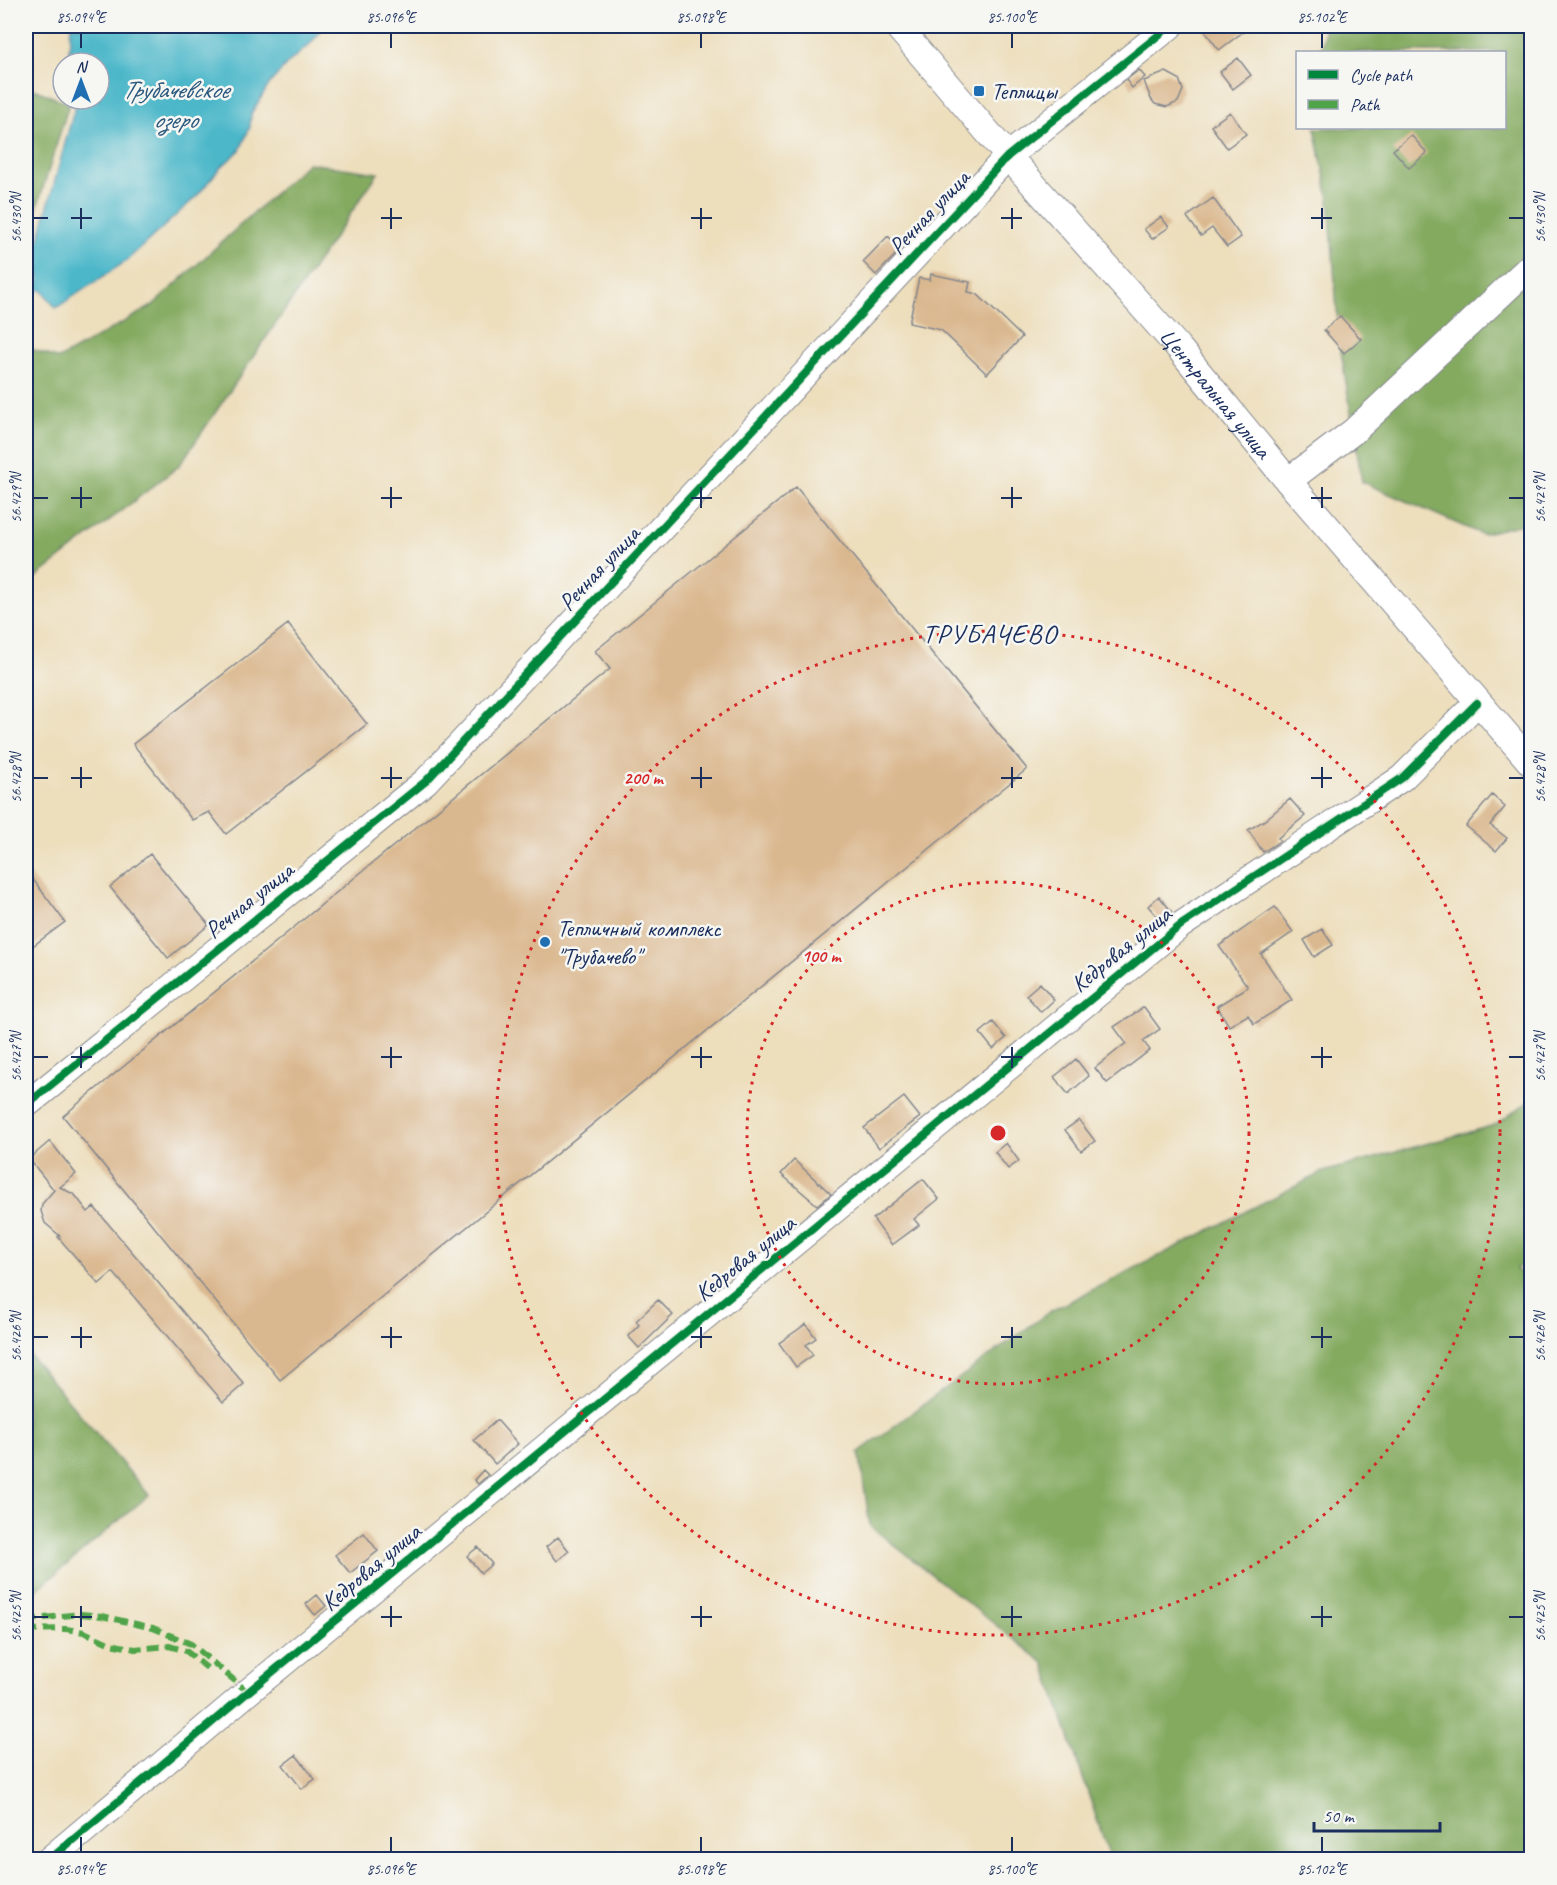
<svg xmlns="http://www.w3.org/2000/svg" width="1557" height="1885" viewBox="0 0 1557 1885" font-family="Caveat,sans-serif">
<rect width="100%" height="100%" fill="#f6f6f2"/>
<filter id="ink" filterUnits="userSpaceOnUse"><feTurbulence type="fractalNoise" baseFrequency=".0167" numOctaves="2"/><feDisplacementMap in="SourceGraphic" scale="12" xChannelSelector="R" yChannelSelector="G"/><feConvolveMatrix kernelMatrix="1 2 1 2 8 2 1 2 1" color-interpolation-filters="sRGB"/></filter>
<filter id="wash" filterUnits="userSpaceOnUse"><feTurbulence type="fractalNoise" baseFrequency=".008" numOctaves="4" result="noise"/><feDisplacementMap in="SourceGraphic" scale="24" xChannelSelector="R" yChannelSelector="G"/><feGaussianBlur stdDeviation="1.35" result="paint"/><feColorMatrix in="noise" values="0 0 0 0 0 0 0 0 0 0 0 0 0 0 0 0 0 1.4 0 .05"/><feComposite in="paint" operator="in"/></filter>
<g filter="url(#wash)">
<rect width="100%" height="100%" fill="#eddebc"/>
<!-- forest -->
<path fill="#84aa60" stroke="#506c5f" stroke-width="1.5" d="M1325,26H1531V522L1481,534L1362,482L1339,339L1329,199L1315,128H1504V52H1321Z
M34,89L69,104L26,243V107Z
M308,163L378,173L179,466L26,585V347L59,359L152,306Z
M1531,1100V1255L1516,1269L1532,1283L1531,1859H1113L1108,1852L1044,1663L870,1526L859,1452L1049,1312L1323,1172L1495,1125Z
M26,1351L149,1495L26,1599Z"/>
<!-- water -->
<path fill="#4cb7c9" stroke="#347394" stroke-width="1.5" d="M71,26H324L310,44L289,62L270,83L251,114L250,127L240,150L219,169L197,196L125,262L56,308L39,287L38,243L77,99H99V63L68,62Z"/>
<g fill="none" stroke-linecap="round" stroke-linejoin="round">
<!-- stream -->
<path stroke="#4cb7c9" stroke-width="5" d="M26,305L39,287"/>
</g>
<g id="blocks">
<!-- building -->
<path fill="#dab88f" d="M1201,26H1251L1219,50Z
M1238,58L1251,75L1233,89L1220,72Z
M1139,70L1145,77L1132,88L1126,80Z
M1166,72L1179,79L1183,90L1178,102L1167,107L1155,104L1151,99L1144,81Z
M1230,112L1246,134L1227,148L1211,126Z
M1411,135L1427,153L1409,168L1393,150Z
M1213,198L1241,237L1227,247L1212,228L1201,236L1187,217Z
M1161,217L1169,227L1152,239L1144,229Z
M888,236L901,249L876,275L863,262Z
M931,274L970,282L968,292L977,294L1022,337L987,374L941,330L909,323L919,278L930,280Z
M1340,316L1361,339L1344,353L1324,330Z
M796,487L1027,769L280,1380L63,1116L610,669L595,651Z
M288,624L367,724L226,834L209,812L192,820L133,744Z
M1492,795L1505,807L1490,825L1507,838L1496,851L1466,826Z
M1290,799L1305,816L1278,838L1280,841L1263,852L1248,830L1265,820Z
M150,854L209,925L168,958L110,887Z
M26,870L65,922L26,951Z
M1159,896L1172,912L1161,921L1148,906Z
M1275,907L1293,932L1261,954L1292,1000L1254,1024L1248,1015L1229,1026L1217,1006L1248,987L1219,946Z
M1322,929L1333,945L1314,957L1304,940Z
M1040,983L1054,1000L1041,1012L1026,995Z
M1144,1007L1160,1029L1143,1041L1150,1050L1107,1083L1095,1068L1126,1043L1114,1027Z
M993,1022L1006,1038L993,1049L980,1033Z
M1076,1059L1089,1076L1068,1094L1054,1077Z
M904,1097L920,1117L879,1148L864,1128Z
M1079,1120L1095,1141L1081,1151L1065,1130Z
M50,1141L76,1174L60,1187L75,1195L88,1212L94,1207L244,1384L223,1402L113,1272L99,1284L58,1237L60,1236L45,1223L41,1211L42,1204L54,1190L29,1159Z
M1006,1143L1019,1161L1008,1169L995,1152Z
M794,1160L831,1194L817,1205L781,1174Z
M923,1179L939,1199L914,1219L919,1225L892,1245L873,1219Z
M658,1300L673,1315L639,1348L628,1336L639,1325L636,1321Z
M806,1324L816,1338L806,1345L813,1355L796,1367L779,1343Z
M497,1420L518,1444L495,1464L474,1440Z
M483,1470L488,1475L478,1484L474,1480Z
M364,1533L378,1551L350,1573L335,1555Z
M558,1537L569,1551L557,1561L546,1547Z
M478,1547L492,1564L481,1573L467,1556Z
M317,1595L326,1606L315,1615L306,1604Z
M296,1755L315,1779L302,1789L283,1765Z"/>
</g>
</g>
<g filter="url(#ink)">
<use href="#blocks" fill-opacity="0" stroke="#84868d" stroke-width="1.5"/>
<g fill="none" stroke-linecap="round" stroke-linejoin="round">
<!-- minor casing -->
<g stroke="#84868d" stroke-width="28">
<g id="minor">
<path id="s1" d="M897,26L1008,156L1178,347L1288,481L1532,764"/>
<path d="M1288,481L1354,431L1532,265"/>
<path d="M26,1105L426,781L1008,156L1170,26"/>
<path d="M49,1860L248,1692L1181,925L1402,778L1477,703"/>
</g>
</g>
<!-- minor -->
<use href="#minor" stroke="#fff" stroke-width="26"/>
<!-- quiet -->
<path stroke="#4fa44a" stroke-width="6" stroke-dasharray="12 6" stroke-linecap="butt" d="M26,1620L80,1614L102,1616L153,1628L191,1644L248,1692
M26,1630L66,1629L84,1632L111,1644L135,1649L169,1646L186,1651L207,1668"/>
<!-- cycleway casing -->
<g stroke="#f6f6f2" stroke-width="11">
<path id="cycleway" d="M26,1105L426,781L1008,156L1170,26
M49,1860L248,1692L1181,925L1402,778L1477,703"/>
</g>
<!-- cycleway -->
<use href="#cycleway" stroke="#00873e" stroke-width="8"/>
</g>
</g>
<!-- ticks -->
<path fill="none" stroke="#1b2f5e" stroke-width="2" d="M81,33V48M391,33V48M701,33V48M1012,33V48M1322,33V48M81,208V229M391,208V229M701,208V229M1012,208V229M1322,208V229M33,218H48M71,218H92M381,218H402M691,218H712M1001,218H1022M1311,218H1332M1509,218H1524M81,487V508M391,487V508M701,487V508M1012,487V508M1322,487V508M33,498H48M71,498H92M381,498H402M691,498H712M1001,498H1022M1311,498H1332M1509,498H1524M81,767V788M391,767V788M701,767V788M1012,767V788M1322,767V788M33,778H48M71,778H92M381,778H402M691,778H712M1001,778H1022M1311,778H1332M1509,778H1524M81,1047V1068M391,1047V1068M701,1047V1068M1012,1047V1068M1322,1047V1068M33,1057H48M71,1057H92M381,1057H402M691,1057H712M1001,1057H1022M1311,1057H1332M1509,1057H1524M81,1327V1348M391,1327V1348M701,1327V1348M1012,1327V1348M1322,1327V1348M33,1337H48M71,1337H92M381,1337H402M691,1337H712M1001,1337H1022M1311,1337H1332M1509,1337H1524M81,1606V1627M391,1606V1627M701,1606V1627M1012,1606V1627M1322,1606V1627M33,1617H48M71,1617H92M381,1617H402M691,1617H712M1001,1617H1022M1311,1617H1332M1509,1617H1524M81,1837V1852M391,1837V1852M701,1837V1852M1012,1837V1852M1322,1837V1852"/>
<!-- distance rings -->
<g fill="none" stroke="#d62828" stroke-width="3" stroke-dasharray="3 6">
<circle cx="998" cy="1133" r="251"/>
<circle cx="998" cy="1133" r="502"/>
</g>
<!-- markers -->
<g fill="#1f6fb2" stroke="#f6f6f2" stroke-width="2">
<rect x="973" y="85" width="12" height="12" rx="3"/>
<circle cx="545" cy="942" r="6"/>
</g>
<g text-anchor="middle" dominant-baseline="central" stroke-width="5" stroke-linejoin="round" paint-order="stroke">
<!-- poi labels -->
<g font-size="24" fill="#1b2f5e" stroke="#f6f6f2" text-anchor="start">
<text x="991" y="91">Теплицы</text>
<text x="557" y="928">Тепличный комплекс<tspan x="557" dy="28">"Трубачево"</tspan></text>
</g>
<!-- street labels -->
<g font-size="24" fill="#1b2f5e" stroke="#f6f6f2">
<text transform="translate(929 212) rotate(-47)">Речная улица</text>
<text stroke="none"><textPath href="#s1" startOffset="486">Центральная улица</textPath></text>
<text transform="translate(599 568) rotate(-47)">Речная улица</text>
<text transform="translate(249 900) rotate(-39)">Речная улица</text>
<text transform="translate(1121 949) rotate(-39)">Кедровая улица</text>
<text transform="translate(745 1258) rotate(-39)">Кедровая улица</text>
<text transform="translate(371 1567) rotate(-40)">Кедровая улица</text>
</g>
<!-- water labels -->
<g font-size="26" font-style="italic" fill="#2a587e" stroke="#f6f6f2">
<text x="175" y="89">Трубачевское<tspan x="175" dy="30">озеро</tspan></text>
</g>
<!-- quarter labels -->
<g font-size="27" letter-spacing="1.5" fill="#1b2f5e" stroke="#f6f6f2">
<text x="990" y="634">ТРУБАЧЕВО</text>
</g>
</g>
<circle cx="998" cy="1133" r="9" fill="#d62828" stroke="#f6f6f2" stroke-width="3"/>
<g font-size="18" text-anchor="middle" font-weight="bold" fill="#d62828" stroke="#f6f6f2" stroke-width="5" stroke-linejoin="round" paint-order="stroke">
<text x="643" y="784">200 m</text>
<text x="821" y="962">100 m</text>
</g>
<!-- margin -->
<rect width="1557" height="1885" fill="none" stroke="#f6f6f2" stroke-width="66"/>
<!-- legend -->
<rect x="1296" y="51" width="210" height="78" fill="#f6f6f2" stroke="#9ea6b7" stroke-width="1.5"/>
<rect x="1308" y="70" width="30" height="9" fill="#00873e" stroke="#9ea6b7" stroke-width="1.5"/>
<text x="1350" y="81" font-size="18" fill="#1b2f5e">Cycle path</text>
<rect x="1308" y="100" width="30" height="9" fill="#4fa44a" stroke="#9ea6b7" stroke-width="1.5"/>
<text x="1350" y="111" font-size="18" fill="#1b2f5e">Path</text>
<!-- north arrow -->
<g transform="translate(81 81)"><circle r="28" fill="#f6f6f2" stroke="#9ea6b7" stroke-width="1.5"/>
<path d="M0-4.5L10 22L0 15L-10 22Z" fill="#1f6fb2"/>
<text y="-9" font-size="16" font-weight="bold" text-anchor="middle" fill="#1b2f5e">N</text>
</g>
<!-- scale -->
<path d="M1314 1822v9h126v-9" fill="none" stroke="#1b2f5e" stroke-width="3"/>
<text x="1323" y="1822" font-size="18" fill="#1b2f5e" stroke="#f6f6f2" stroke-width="4.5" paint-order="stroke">50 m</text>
<rect x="33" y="33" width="1491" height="1819" fill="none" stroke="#1b2f5e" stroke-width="2"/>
<g font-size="15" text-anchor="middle" fill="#1b2f5e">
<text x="81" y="22">85.094°E</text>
<text x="391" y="22">85.096°E</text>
<text x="701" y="22">85.098°E</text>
<text x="1012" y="22">85.100°E</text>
<text x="1322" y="22">85.102°E</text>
<text transform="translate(16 218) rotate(-90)" y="5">56.430°N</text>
<text transform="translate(1540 218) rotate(-90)" y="5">56.430°N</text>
<text transform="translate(16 498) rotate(-90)" y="5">56.429°N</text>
<text transform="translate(1540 498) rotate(-90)" y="5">56.429°N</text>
<text transform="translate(16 778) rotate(-90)" y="5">56.428°N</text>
<text transform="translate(1540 778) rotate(-90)" y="5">56.428°N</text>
<text transform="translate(16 1057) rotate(-90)" y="5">56.427°N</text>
<text transform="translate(1540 1057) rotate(-90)" y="5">56.427°N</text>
<text transform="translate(16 1337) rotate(-90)" y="5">56.426°N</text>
<text transform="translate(1540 1337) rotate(-90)" y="5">56.426°N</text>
<text transform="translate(16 1617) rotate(-90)" y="5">56.425°N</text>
<text transform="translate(1540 1617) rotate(-90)" y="5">56.425°N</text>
<text x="81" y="1874">85.094°E</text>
<text x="391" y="1874">85.096°E</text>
<text x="701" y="1874">85.098°E</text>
<text x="1012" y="1874">85.100°E</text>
<text x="1322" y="1874">85.102°E</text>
</g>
</svg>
